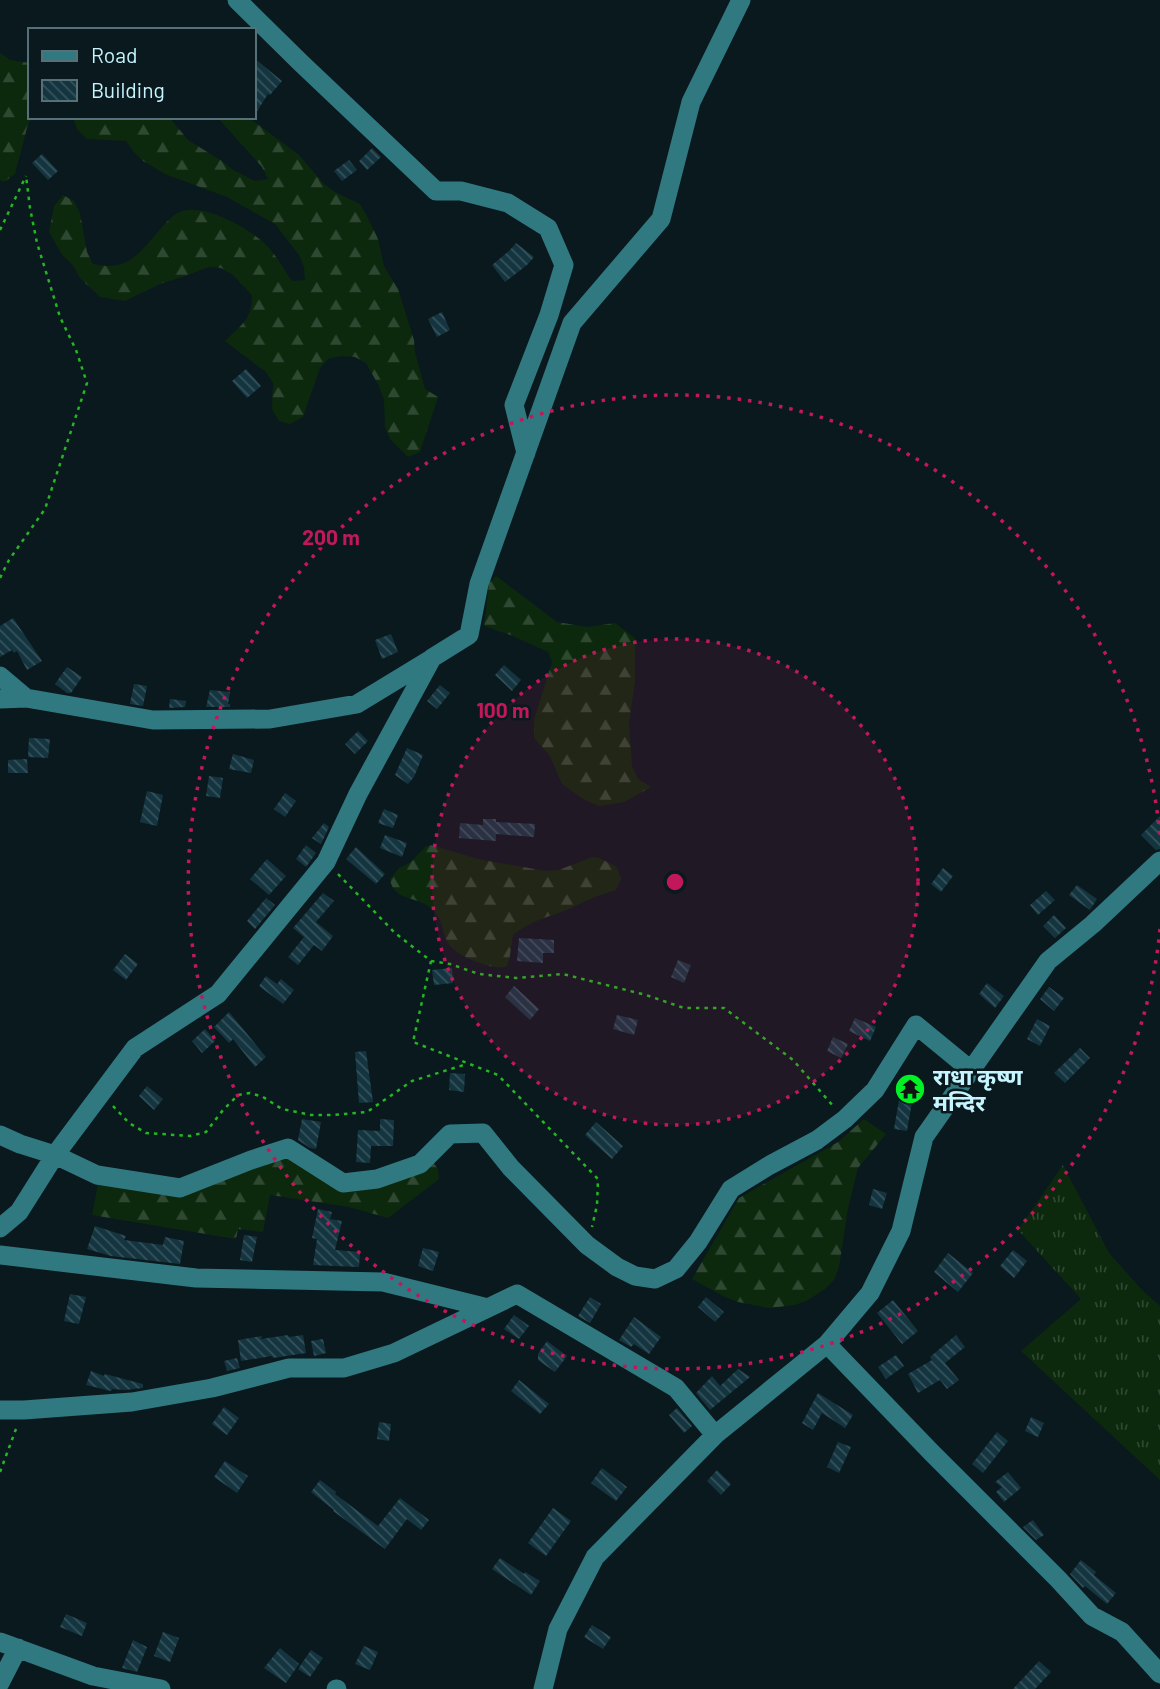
<svg xmlns="http://www.w3.org/2000/svg" width="1160" height="1689" viewBox="0 0 1160 1689" font-family="Barlow,'Noto Sans Devanagari',sans-serif">
<defs>
<pattern id="grass-tufts" width="24" height="20" patternUnits="userSpaceOnUse" patternTransform="scale(1.75)"><rect width="24" height="20" fill="#0c280d"/><path d="M3 7l-1-3M5 7V3M7 7l1-3M15 17l-1-3M17 17v-4M19 17l1-3" fill="none" stroke="#2e4831"/></pattern>
<pattern id="forest-firs" width="22" height="20" patternUnits="userSpaceOnUse" patternTransform="scale(1.75)"><rect width="22" height="20" fill="#0c280d"/><path d="M5 1l3.5 6h-7zM16 11l3.5 6h-7z" fill="#2e4831"/></pattern>
<pattern id="building-back-hatch" width="6" height="6" patternUnits="userSpaceOnUse" patternTransform="scale(1.75)"><rect width="6" height="6" fill="#143540"/><path d="M-1 5l2 2M0 0l6 6M5-1l2 2" fill="none" stroke="#35535d"/></pattern>
</defs>
<rect width="100%" height="100%" fill="#0a191d"/>
<!-- grass -->
<path fill="url(#grass-tufts)" d="M1063,1165L1109,1253L1142,1290L1160,1306V1480L1021,1351L1081,1299L1018,1230Z"/>
<!-- forest -->
<path fill="url(#forest-firs)" d="M0,53L10,60L30,63V117H33L28,124L15,174L4,182L0,180Z
M73,117H169L188,140L222,161L233,170L255,181L268,179L262,167L217,117H248L299,155L325,185L335,192L360,204L367,216L378,239L384,266L398,289L414,340L415,352L425,389L438,397L420,452L408,457L390,439L385,427L384,400L379,386L366,363L355,357L341,356L328,359L320,368L303,417L290,424L279,421L272,409L273,383L266,372L225,341C242,324 252,320 252,295L233,275L221,268L209,267L185,276L160,284L125,301L100,297L80,278L72,264L62,255L49,232L54,206L63,195L74,201L80,213L87,252L93,264C130,273 142,249 163,226C168,220 173,215 180,212C203,202 251,229 267,246C277,256 284,270 292,281L305,280L304,267L299,255L275,224L227,197L165,174L143,161L134,152L126,141L87,139L77,129Z
M496,576L557,622L588,627L615,623L635,638V681L629,724L632,766L638,779L651,787L624,802L599,806L583,799L562,784L550,756L534,738V720L552,662L548,652L513,636L484,626L489,583Z
M431,845L478,859L545,871L559,870L592,857L599,858L617,867L621,879L616,890C598,895 585,901 569,909C549,917 529,921 513,935L509,961L506,967C491,970 456,956 448,943C441,931 445,922 432,909C419,896 393,902 390,879L399,868L411,862L425,847Z
M864,1119L886,1134L858,1168L848,1208L839,1267L834,1280L825,1289L808,1300L795,1305L769,1308L738,1302L725,1297L692,1279L739,1198L838,1142Z
M287,1155L333,1187L433,1162L438,1169L439,1179L388,1218L349,1207L270,1195L263,1232L238,1229L236,1239L92,1215L99,1179L181,1192Z"/>
<!-- building -->
<path fill="url(#building-back-hatch)" d="M254,58L282,81L270,95L268,94L254,116Z
M372,148L381,157L367,170L359,161Z
M42,154L58,171L48,180L32,163Z
M349,160L357,170L342,181L334,171Z
M516,243L534,257L527,265L505,282L492,265L509,251Z
M442,312L450,330L437,337L428,319Z
M246,369L261,386L247,398L232,381Z
M13,618L42,661L27,670L17,651L14,653L12,650L0,657V626Z
M391,634L398,652L382,659L375,640Z
M504,665L521,680L512,691L495,675Z
M67,667L82,677L71,693H67L55,684Z
M134,684L147,686L143,706L130,704Z
M440,685L450,693L437,709L427,701Z
M210,690L230,692L228,704H230V707H206Z
M170,699L186,701L185,707L169,708Z
M358,731L368,741L355,754L345,744Z
M29,738L50,739L48,758L28,757Z
M407,748L423,755L414,777L408,784L395,775Z
M233,754L254,760L251,773L229,769Z
M27,759L28,773H8V760Z
M209,776L223,778L220,798L206,796Z
M147,791L163,795L157,826L140,822Z
M285,793L296,801L285,817L274,809Z
M384,809L398,815L393,828L378,823Z
M1160,816V849L1156,850L1141,835Z
M483,819H496V822L535,824L534,837L496,834V841L459,838L460,823L483,825Z
M324,823L329,827L321,844L312,838Z
M385,835L407,843L402,857L380,848Z
M306,845L316,853L306,867L296,859Z
M356,847L385,874L376,884L346,859Z
M267,859L286,876L269,895L250,879Z
M943,868L953,876L941,892L931,884Z
M1077,885L1097,899L1090,910L1069,895Z
M1046,891L1055,900L1038,915L1030,905Z
M323,893L334,901L316,922L333,936L322,951L314,945L298,965L288,957L304,937L293,928Z
M266,898L275,905L255,929L247,921Z
M1054,915L1066,928L1055,938L1043,926Z
M519,938L554,940V953H543V963L517,961Z
M125,954L138,964L126,980L113,970Z
M678,960L691,965L684,983L671,977Z
M452,968L453,983L434,985L432,970Z
M266,976L277,984L281,979L294,990L283,1004L259,986Z
M987,983L1004,996L995,1008L979,994Z
M514,986L539,1009L530,1020L505,997Z
M1049,987L1064,998L1054,1011L1040,999Z
M229,1012L266,1057L255,1067L233,1039L229,1043L214,1027Z
M617,1015L638,1020L634,1035L613,1029Z
M855,1018L876,1027L870,1041L849,1031Z
M1037,1019L1050,1026L1040,1046L1027,1039Z
M205,1029L215,1041L202,1053L192,1041Z
M833,1037L848,1044L841,1058L827,1051Z
M1080,1048L1090,1058L1065,1083L1054,1073Z
M366,1051L373,1102L359,1103L355,1052Z
M450,1073L465,1074L464,1092L449,1090Z
M147,1086L163,1099L154,1110L139,1096Z
M899,1100L912,1102L907,1131L894,1129Z
M302,1119L321,1122L316,1149L310,1148L298,1140Z
M380,1119L394,1120L393,1146H371L370,1163L356,1162L358,1130L380,1131Z
M596,1122L623,1146L612,1159L585,1135Z
M873,1189L887,1193L882,1209L869,1205Z
M318,1209L332,1212L330,1219L342,1221L335,1250L360,1252L359,1267L313,1265L317,1239L312,1238Z
M95,1226L126,1236L124,1240L163,1245L165,1237L184,1241L180,1264L111,1256L87,1249Z
M244,1235L257,1237L252,1262L240,1260Z
M423,1248L439,1252L433,1271L418,1266Z
M1013,1250L1027,1261L1014,1278L1000,1266Z
M948,1253L973,1273L958,1292L934,1272Z
M70,1294L86,1297L79,1324L64,1321Z
M590,1297L601,1304L590,1323L578,1316Z
M706,1297L724,1312L715,1322L698,1307Z
M893,1300L918,1331L902,1344L877,1313Z
M514,1315L529,1326L519,1339L504,1329Z
M634,1317L661,1337L649,1354L634,1344L631,1347L619,1340Z
M288,1335L289,1337L303,1335L306,1353L273,1358L272,1356L241,1361L238,1340L262,1336L261,1339Z
M956,1335L965,1347L945,1363L959,1380L947,1389L940,1380L918,1393L908,1374L932,1360L930,1357Z
M323,1339L326,1353L314,1356L311,1341Z
M547,1341L567,1356L555,1372L538,1360V1354Z
M896,1355L904,1366L886,1379L878,1367Z
M237,1358L240,1368L227,1371L224,1361Z
M738,1369L750,1377L710,1410L696,1393L712,1376L720,1386Z
M91,1371L104,1376L105,1374L143,1384V1388L125,1390L112,1389L111,1391L86,1385Z
M519,1380L549,1404L540,1414L511,1391Z
M818,1393L853,1415L845,1428L822,1413L813,1430L802,1423Z
M224,1407L239,1418L227,1435L212,1424Z
M677,1408L692,1426L684,1433L669,1415Z
M1031,1417L1044,1423L1038,1437L1025,1431Z
M379,1422L391,1424L389,1441L377,1439Z
M997,1432L1008,1441L983,1473L972,1464Z
M838,1442L851,1447L839,1473L827,1467Z
M225,1461L248,1476L237,1493L214,1477Z
M602,1468L627,1487L616,1501L591,1483Z
M717,1470L731,1484L721,1495L707,1481Z
M1008,1472L1021,1488L1004,1502L996,1492L1002,1487L995,1482Z
M320,1480L336,1492L335,1494L378,1526L400,1498L429,1520L421,1530L407,1519L385,1549L333,1511L334,1510L311,1492Z
M553,1508L571,1521L546,1556L528,1543Z
M1033,1520L1044,1535L1036,1540L1023,1527Z
M500,1558L524,1574L525,1572L540,1581L531,1595L492,1569Z
M1081,1560L1096,1572L1094,1575L1116,1593L1107,1604L1085,1586L1083,1588L1070,1574Z
M66,1614L87,1623L82,1636L60,1627Z
M592,1625L611,1637L603,1649L584,1637Z
M163,1632L179,1638L170,1662L154,1656Z
M133,1640L147,1647L137,1672L122,1668Z
M364,1646L378,1652L370,1670L355,1664Z
M280,1648L299,1664L286,1683L264,1668Z
M311,1650L323,1658L310,1677L298,1669Z
M1039,1661L1051,1672L1035,1689H1013Z"/>
<g fill="none" stroke-linecap="round" stroke-linejoin="round">
<!-- path -->
<path stroke="#23b722" stroke-width="2.5" stroke-dasharray="3.5 5" stroke-linecap="butt" d="M0,230L26,176
M0,578L9,560L45,509L87,383L76,350L60,317L37,243L30,208L26,176
M338,874L395,933L431,961L413,1042L498,1075L598,1179L597,1205L592,1227
M431,961L450,964L479,974L516,978L563,974L646,995L684,1008H724L793,1060L834,1107
M113,1106L129,1123L146,1133L190,1136L206,1132L223,1110L238,1095L250,1093L263,1097L282,1109L311,1115H333L367,1112L412,1081L467,1064
M0,1472L16,1429"/>
<!-- minor -->
<path stroke="#307981" stroke-width="19" d="M237,0L301,63L436,191H461L508,203L548,228L564,265L549,315L514,405L526,453
M0,676L26,698
M0,699L26,698L153,720L270,719L357,704L431,659
M0,1135L20,1144L55,1155L97,1175L180,1188L251,1160L288,1148L343,1183L377,1179L420,1164L450,1134L483,1133L511,1168L587,1245L617,1267L635,1276L655,1279L676,1269L698,1242L731,1189L770,1165L817,1140L845,1119L875,1090L916,1025L972,1071
M0,1228L19,1212L55,1155L135,1048L218,994L326,862L358,794L432,658L469,635L479,584L572,323L661,219L691,102L741,0
M0,1255L196,1278L383,1282L488,1308
M827,1344L931,1452L1058,1579L1092,1616L1122,1632L1160,1674
M0,1410H24L132,1402L212,1388L289,1368H344L394,1353L517,1294L676,1388L715,1435
M0,1642L93,1676L161,1689
M0,1683L18,1648
M336,1689H337
M543,1689L558,1629L595,1557L715,1435L827,1344L870,1293L901,1231L924,1137L1048,961L1093,924L1160,861"/>
</g>
<!-- distance rings -->
<circle cx="675" cy="882" r="243" fill="#c2185b" fill-opacity=".12"/>
<g fill="none" stroke="#c2185b" stroke-width="3.5" stroke-dasharray="3.5 7">
<circle cx="675" cy="882" r="243"/>
<path d="M1160 929A487 487 0 1 1 1160 835"/>
</g>
<!-- icons -->
<defs>
<g id="temple-disc" transform="scale(1.575)"><circle r="9.5" fill="#00f125" stroke="#0a191d"/><path d="M0-6L5-2H3V0L6.5 2.5H4V6H1.5V3h-3V6H-4V2.5H-6.5L-3 0V-2H-5Z" fill="#111"/></g>
</defs>
<g fill-rule="evenodd">
<use href="#temple-disc" x="910" y="1089"/>
</g>
<g text-anchor="middle" dominant-baseline="central" stroke-width="5" stroke-linejoin="round" paint-order="stroke">
<!-- poi labels -->
<g font-size="23" font-weight="bold" fill="#c6f5ff" stroke="#0a191d" text-anchor="start">
<text x="933" y="1076">राधा कृष्ण<tspan x="933" dy="26">मन्दिर</tspan></text>
</g>
</g>
<circle cx="675" cy="882" r="10" fill="#c2185b" stroke="#0a191d" stroke-width="3.5"/>
<g font-size="21" text-anchor="middle" font-weight="bold" fill="#c2185b" stroke="#0a191d" stroke-width="5" stroke-linejoin="round" paint-order="stroke">
<text x="331" y="545">200 m</text>
<text x="503" y="718">100 m</text>
</g>
<!-- legend -->
<rect x="28" y="28" width="228" height="91" fill="#0a191d" stroke="#557177" stroke-width="2"/>
<rect x="42" y="51" width="35" height="10" fill="#307981" stroke="#557177" stroke-width="2"/>
<text x="91" y="63" font-size="21" fill="#c6f5ff">Road</text>
<rect x="42" y="80" width="35" height="21" fill="url(#building-back-hatch)" stroke="#557177" stroke-width="2"/>
<text x="91" y="98" font-size="21" fill="#c6f5ff">Building</text>
</svg>
